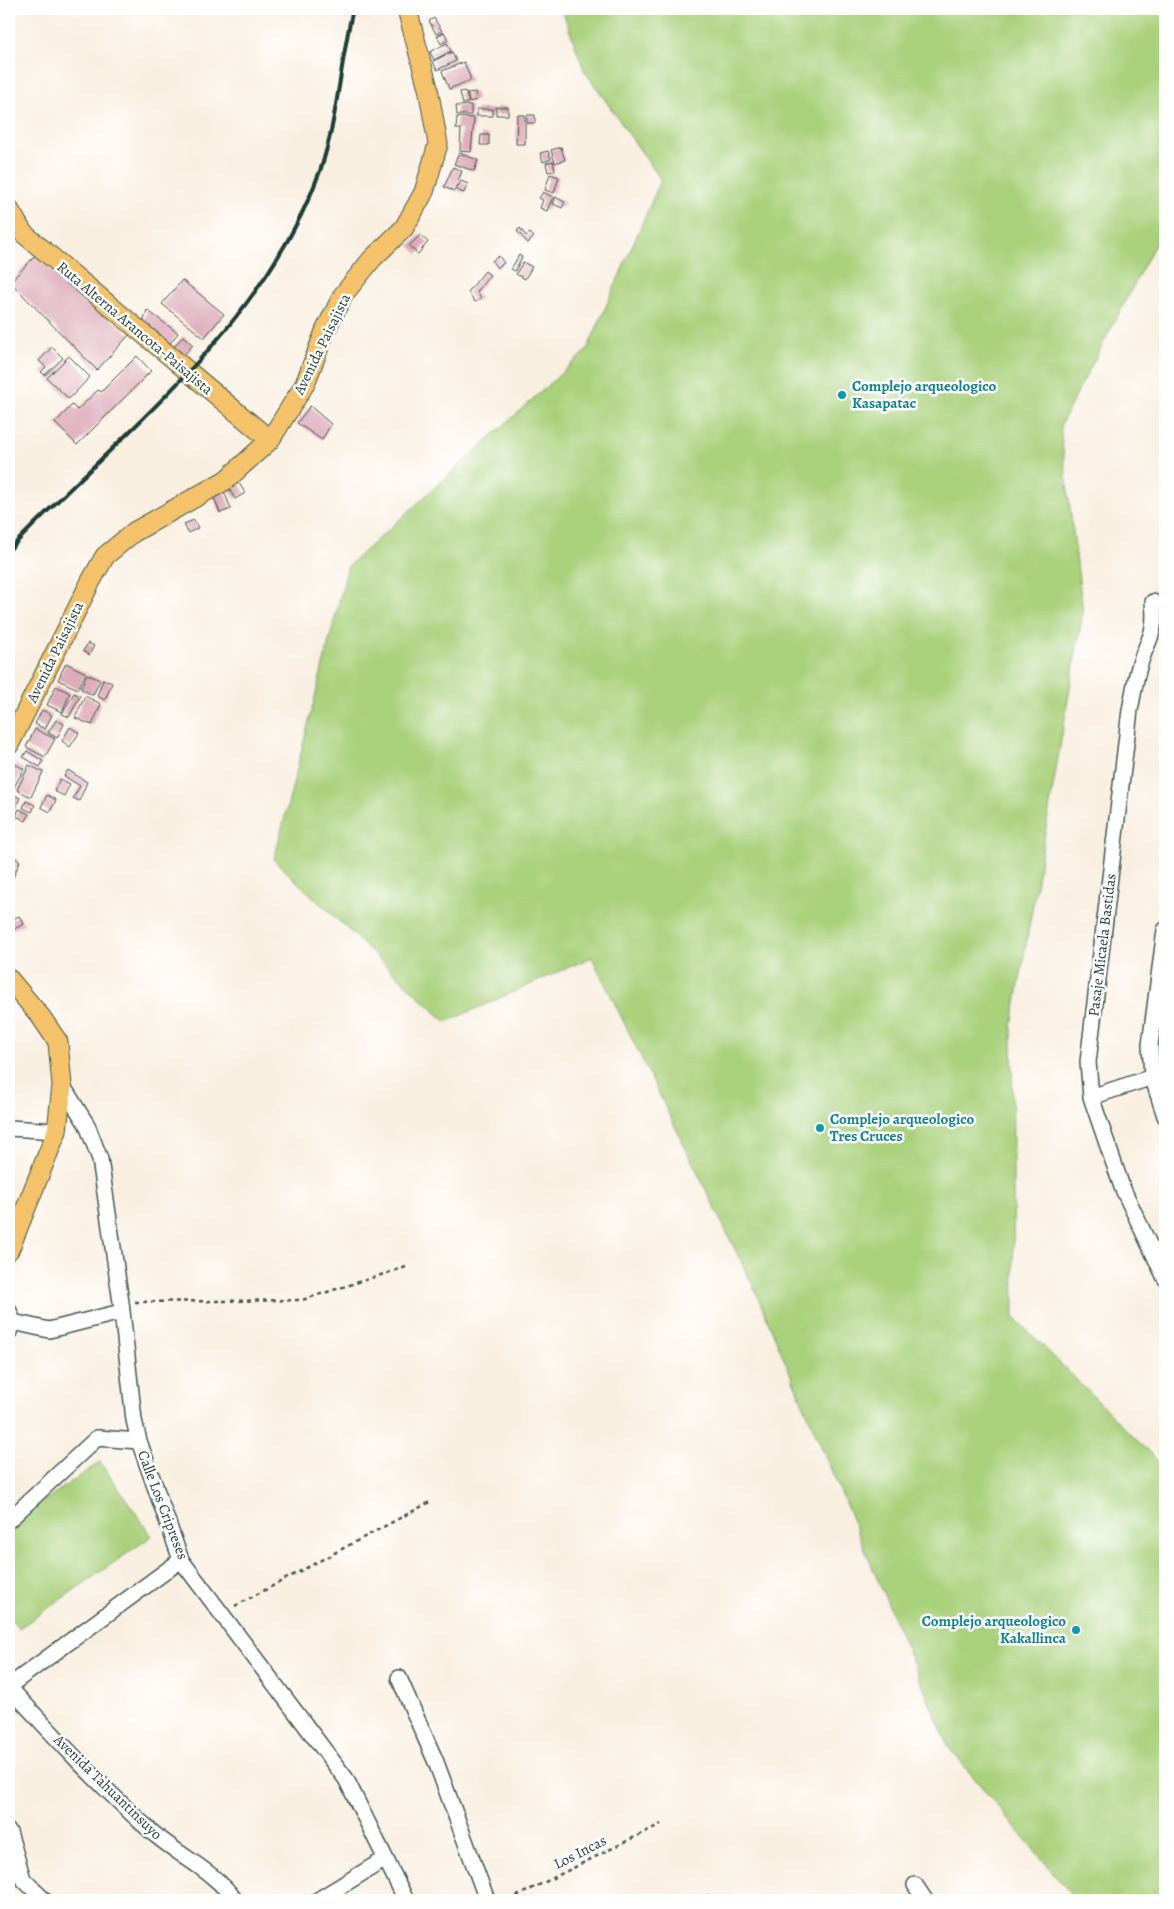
<svg xmlns="http://www.w3.org/2000/svg" width="1174" height="1909" viewBox="0 0 1174 1909" font-family="Alegreya,serif">
	<style>
		.green { fill: #a9d07a; stroke: #648657 }
		.building { fill: #ddabb9 }
		.lines { fill: none; stroke-linecap: round; stroke-linejoin: round }
		.minor-casing { stroke: #40584e; stroke-width: 18 }
		.major-casing { stroke: #40584e; stroke-width: 21 }
		.path { stroke: #40584e; stroke-width: 2.5; stroke-dasharray: 4 4; stroke-linecap: butt }
		.minor { stroke: #fff; stroke-width: 15 }
		.major { stroke: #f4c26a; stroke-width: 19 }
		.rail { stroke: #1f3d34; stroke-width: 4 }
		.culture-dot { fill: #0f9aa8; stroke: #fff; stroke-width: 2 }
		.labels { text-anchor: middle; dominant-baseline: central; stroke-width: 5; stroke-linejoin: round; paint-order: stroke }
		.street-label { font-size: 15px; fill: #1f3d34; stroke: #fff }
		.culture-label { font-size: 15px; font-weight: bold; fill: #0d838f; stroke: #fff; text-anchor: start }
	</style>
	<rect width="100%" height="100%" fill="#fff"/>
	<filter id="ink" filterUnits="userSpaceOnUse"><feTurbulence type="fractalNoise" baseFrequency=".02" numOctaves="2"/><feDisplacementMap in="SourceGraphic" scale="10" xChannelSelector="R" yChannelSelector="G"/><feConvolveMatrix kernelMatrix="1 2 1 2 8 2 1 2 1" color-interpolation-filters="sRGB"/></filter>
	<filter id="wash" filterUnits="userSpaceOnUse"><feTurbulence type="fractalNoise" baseFrequency=".0096" numOctaves="4" result="noise"/><feDisplacementMap in="SourceGraphic" scale="20" xChannelSelector="R" yChannelSelector="G"/><feGaussianBlur stdDeviation="1.12" result="paint"/><feColorMatrix in="noise" values="0 0 0 0 0 0 0 0 0 0 0 0 0 0 0 0 0 1.4 0 .05"/><feComposite in="paint" operator="in"/></filter>
	<g filter="url(#wash)">
		<rect width="100%" height="100%" fill="#f9efe1"/>
		<path class="green" d="M 562,9 L 1165,9 L 1165,225 L 1060,426 L 1083,612 L 1012,1026 L 1014,1317 L 1165,1468 L 1165,1900 L 1076,1900 L 949,1748 L 754,1288 L 592,957 L 446,1022 L 274,860 L 348,566 L 587,350 L 661,180 L 584,70 Z
			M 100,1462 L 152,1536 L 18,1629 L 9,1615 L 9,1525 Z"/>
		<g id="blocks">
			<path class="building" d="M 434,18 L 442,31 L 436,34 L 429,21 Z
				M 444,32 L 448,40 L 441,44 L 437,36 Z
				M 447,43 L 451,51 L 434,60 L 430,52 Z
				M 452,52 L 456,61 L 437,70 L 433,61 Z
				M 464,62 L 471,80 L 449,89 L 442,71 Z
				M 465,91 L 469,102 L 463,104 L 460,92 Z
				M 475,92 L 477,100 L 469,102 L 467,93 Z
				M 471,105 L 471,115 L 457,115 L 456,106 Z
				M 496,107 L 508,107 L 508,115 L 496,115 Z
				M 477,109 L 493,109 L 493,116 L 477,116 Z
				M 517,115 L 525,115 L 525,144 L 516,144 Z
				M 527,115 L 535,115 L 535,123 L 527,123 Z
				M 457,117 L 474,118 L 471,152 L 460,151 L 461,129 L 456,129 Z
				M 481,135 L 489,135 L 489,145 L 480,145 Z
				M 561,147 L 565,160 L 555,163 L 551,150 Z
				M 548,151 L 551,159 L 543,162 L 540,153 Z
				M 459,153 L 478,160 L 474,171 L 454,164 Z
				M 553,161 L 555,171 L 548,172 L 546,163 Z
				M 453,167 L 462,171 L 454,191 L 444,187 Z
				M 550,174 L 559,177 L 554,193 L 545,190 Z
				M 461,181 L 468,184 L 464,193 L 456,190 Z
				M 543,192 L 553,197 L 547,211 L 540,208 L 543,200 L 539,198 Z
				M 555,197 L 565,202 L 562,208 L 553,204 Z
				M 520,228 L 526,236 L 530,233 L 534,237 L 528,243 L 517,231 Z
				M 420,235 L 428,242 L 418,254 L 409,246 Z
				M 519,255 L 522,257 L 515,271 L 511,269 Z
				M 35,256 L 130,334 L 97,370 L 10,282 Z
				M 499,256 L 504,263 L 497,268 L 492,261 Z
				M 523,262 L 532,267 L 525,279 L 516,274 Z
				M 485,271 L 490,275 L 477,292 L 481,299 L 475,302 L 468,292 Z
				M 182,280 L 224,314 L 204,338 L 162,304 Z
				M 147,310 L 178,333 L 168,346 L 142,327 Z
				M 183,336 L 193,345 L 182,357 L 172,349 Z
				M 52,347 L 63,358 L 45,375 L 41,372 L 46,367 L 39,361 Z
				M 69,356 L 90,377 L 69,399 L 47,378 Z
				M 137,356 L 151,371 L 77,445 L 55,423 L 72,405 L 77,410 L 98,390 L 101,392 Z
				M 310,406 L 331,424 L 322,440 L 297,423 Z
				M 239,483 L 245,493 L 235,499 L 229,488 Z
				M 224,491 L 231,509 L 220,513 L 213,495 Z
				M 194,520 L 198,528 L 188,533 L 184,524 Z
				M 88,643 L 94,646 L 89,655 L 83,651 Z
				M 66,663 L 86,673 L 78,689 L 58,680 Z
				M 87,674 L 100,680 L 93,695 L 81,689 Z
				M 103,679 L 112,683 L 105,700 L 97,696 Z
				M 56,686 L 70,693 L 62,712 L 47,705 Z
				M 74,693 L 80,696 L 69,717 L 62,714 Z
				M 85,696 L 101,704 L 92,725 L 75,718 Z
				M 42,710 L 52,715 L 45,729 L 35,724 Z
				M 56,720 L 64,724 L 57,738 L 48,733 Z
				M 70,727 L 79,733 L 70,747 L 62,741 Z
				M 35,729 L 55,739 L 45,757 L 26,747 Z
				M 27,751 L 43,761 L 40,767 L 23,757 Z
				M 15,764 L 24,769 L 13,789 L 9,787 L 9,775 Z
				M 29,765 L 43,772 L 31,797 L 17,790 Z
				M 68,770 L 87,782 L 79,801 L 73,798 L 80,786 L 64,776 Z
				M 60,779 L 70,784 L 64,796 L 54,791 Z
				M 9,792 L 20,798 L 11,817 L 9,815 Z
				M 47,795 L 56,800 L 50,812 L 41,807 Z
				M 26,801 L 35,805 L 32,812 L 23,808 Z
				M 19,809 L 29,814 L 26,821 L 16,816 Z
				M 13,857 L 20,861 L 13,878 L 9,876 L 9,866 Z
				M 19,916 L 24,924 L 12,930 L 9,921 Z"/>
		</g>
	</g>
	<g filter="url(#ink)">
		<use href="#blocks" fill-opacity="0" stroke="#40584e" stroke-width="1"/>
		<g class="lines">
			<defs>
				<path id="minor" d="M 1153,602 C 1157,636 1147,639 1139,667 C 1135,681 1133,696 1130,710 L 1088,1062 L 1091,1097 L 1122,1187 L 1165,1278
					M 1165,930 L 1150,1045 L 1152,1076 L 1165,1116
					M 62,1085 L 87,1125 L 100,1159 L 121,1302 L 134,1420 L 139,1441 L 181,1560 L 346,1779 L 406,1900
					M 1091,1097 L 1165,1073
					M 9,1128 L 57,1131
					M 9,1311 L 13,1322 L 9,1332
					M 13,1322 L 49,1330 L 121,1312
					M 9,1520 L 97,1438 L 139,1441
					M 399,1678 L 436,1762 L 487,1900
					M 9,1686 L 181,1560
					M 9,1687 C 55,1737 102,1788 153,1833 C 181,1857 214,1871 235,1900
					M 9,1832 L 23,1879 L 44,1900
					M 915,1885 L 925,1900
					M 318,1900 L 385,1859"/>
				<path id="major" d="M 9,209 L 23,233 L 270,440
					M 9,745 L 91,581 L 105,556 L 134,532 L 226,480 L 270,440 L 305,384 L 325,331 L 343,295 L 372,259 L 404,228 L 424,192 L 438,144 L 428,88 L 407,9
					M 9,979 L 41,1017 L 58,1042 L 62,1085 L 57,1131 L 9,1250"/>
			</defs>
			<use href="#minor" class="minor-casing"/>
			<use href="#major" class="major-casing"/>
			<path class="path" d="M 135,1302 L 302,1300 L 406,1267
				M 235,1606 L 430,1502
				M 509,1900 L 661,1824
				M 698,1900 L 709,1895"/>
			<use href="#minor" class="minor"/>
			<use href="#major" class="major"/>
			<path class="rail" d="M 9,550 C 121,432 262,330 320,171 C 338,119 340,62 353,9"/>
		</g>
	</g>
	<g class="culture-dot">
		<circle cx="842" cy="395" r="5"/>
		<circle cx="820" cy="1128" r="5"/>
		<circle cx="1076" cy="1630" r="5"/>
	</g>
	<g class="labels">
		<g class="street-label">
			<text transform="translate(135 328) rotate(40)">Ruta Alterna Arancota-Paisajista</text>
			<text transform="translate(322 344) rotate(-64)">Avenida Paisajista</text>
			<text transform="translate(55 652) rotate(-64)">Avenida Paisajista</text>
			<text transform="translate(1102 945) rotate(-83)">Pasaje Micaela Bastidas</text>
			<text transform="translate(163 1505) rotate(69)">Calle Los Cripreses</text>
			<text transform="translate(108 1787) rotate(44)">Avenida Tahuantinsuyo</text>
			<text transform="translate(580 1852) rotate(-27)">Los Incas</text>
		</g>
		<g class="culture-label">
			<text x="852" y="386">Complejo arqueologico<tspan x="852" dy="17">Kasapatac</tspan></text>
			<text x="830" y="1119">Complejo arqueologico<tspan x="830" dy="17">Tres Cruces</tspan></text>
			<text x="1066" y="1621" text-anchor="end">Complejo arqueologico<tspan x="1066" dy="17">Kakallinca</tspan></text>
		</g>
	</g>
	<rect width="1174" height="1909" fill="none" stroke="#fff" stroke-width="30"/>
</svg>
